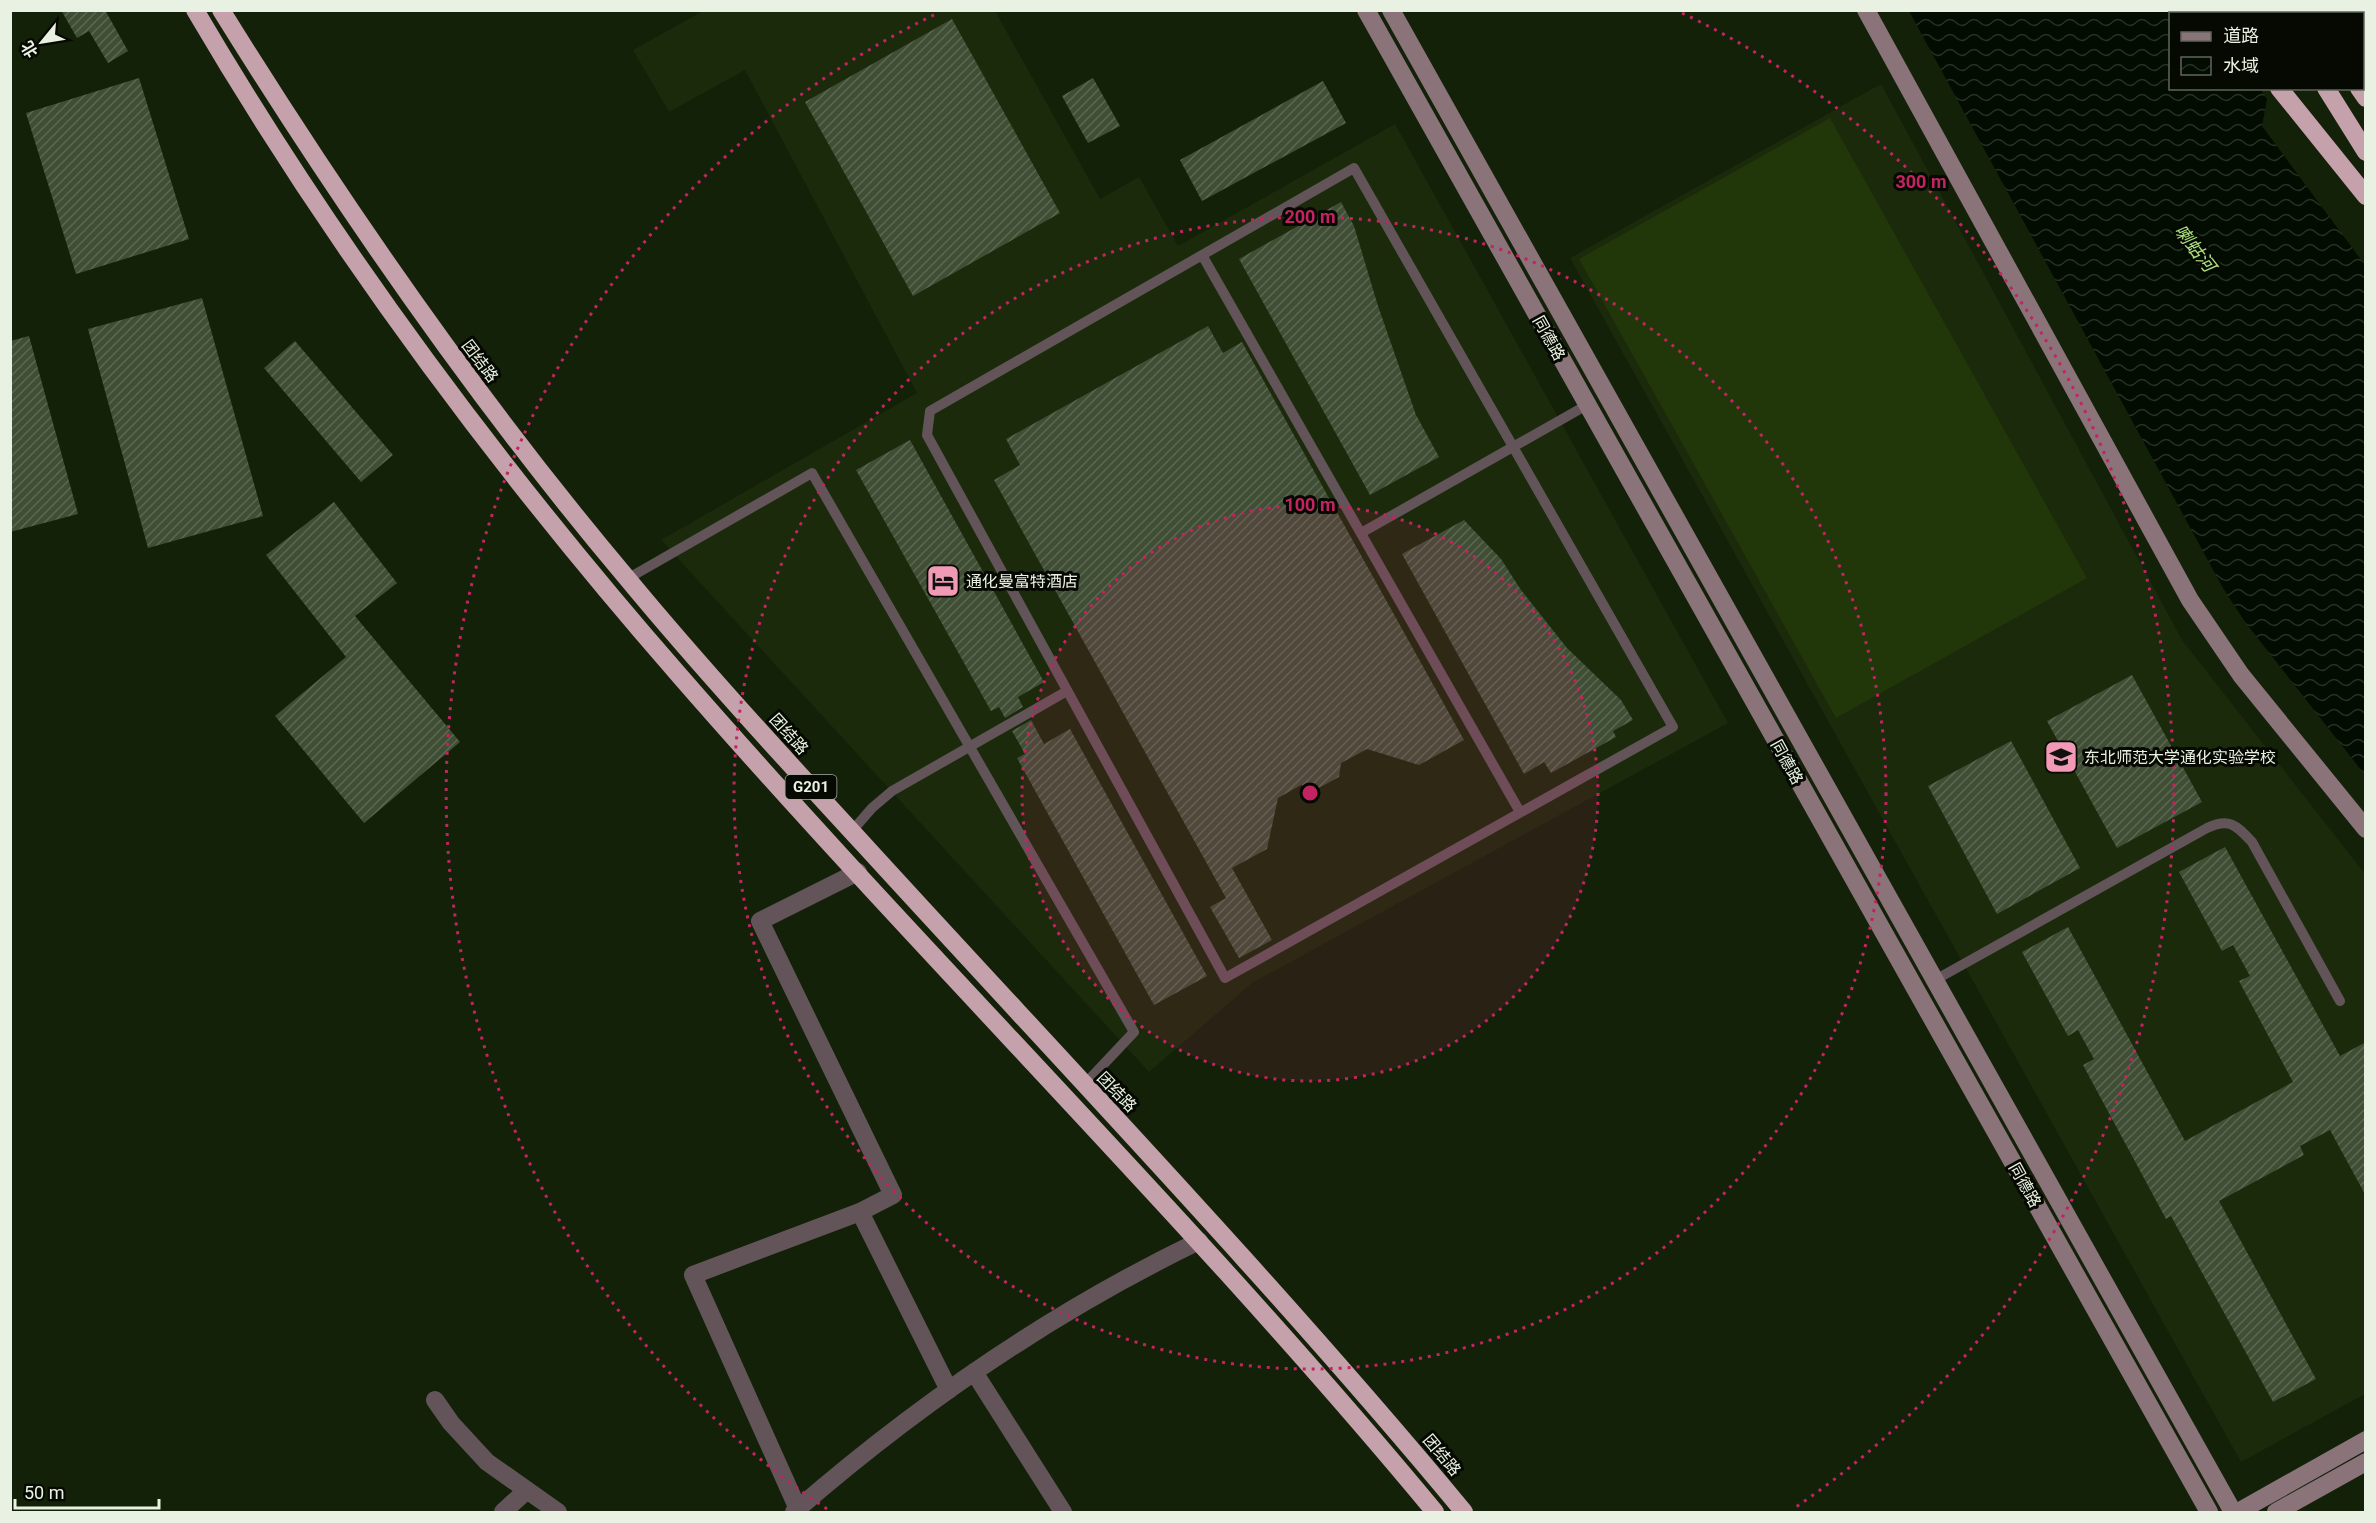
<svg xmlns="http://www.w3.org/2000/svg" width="2376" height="1523" viewBox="0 0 2376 1523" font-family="Roboto,'Noto Sans SC',sans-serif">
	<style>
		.built { fill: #1a2a0b }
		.garden { fill: #213709 }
		.water { fill: url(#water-waves) }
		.building { fill: url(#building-hatch) }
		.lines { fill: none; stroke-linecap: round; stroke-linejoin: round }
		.lane { stroke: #625458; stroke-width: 10 }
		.street { stroke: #625458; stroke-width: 18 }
		.secondary { stroke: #8a7379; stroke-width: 18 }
		.highway { stroke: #c5a1ab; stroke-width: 18 }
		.ring { fill: none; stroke: #c42362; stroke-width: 3; stroke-dasharray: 3 6 }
		.labels { text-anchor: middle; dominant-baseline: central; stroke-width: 6; stroke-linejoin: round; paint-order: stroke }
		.shield { fill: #050902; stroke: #a5ac9f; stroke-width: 1.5 }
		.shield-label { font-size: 15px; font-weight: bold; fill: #e9f2e2 }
		.street-label { font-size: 16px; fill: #e9f2e2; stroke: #050902 }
		.poi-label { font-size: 16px; fill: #e9f2e2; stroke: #050902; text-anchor: start }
		.water-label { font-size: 18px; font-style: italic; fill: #ace27f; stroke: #050902 }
		.centre { fill: #c42362; stroke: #050902; stroke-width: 3 }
		.ring-label { font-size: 18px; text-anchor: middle; font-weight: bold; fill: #c42362; stroke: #050902; stroke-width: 6; stroke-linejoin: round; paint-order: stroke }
	</style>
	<defs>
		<pattern id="water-waves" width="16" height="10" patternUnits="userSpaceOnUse" patternTransform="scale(1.5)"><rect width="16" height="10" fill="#030c00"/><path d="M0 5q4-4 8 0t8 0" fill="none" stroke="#283025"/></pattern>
		<pattern id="building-hatch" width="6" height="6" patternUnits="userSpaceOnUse" patternTransform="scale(1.5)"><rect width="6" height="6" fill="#404e35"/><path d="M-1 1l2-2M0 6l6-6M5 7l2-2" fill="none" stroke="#5c6852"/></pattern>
	</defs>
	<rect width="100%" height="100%" fill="#142109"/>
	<path class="built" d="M 703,11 L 995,11 L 1100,199 L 1139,177 L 1178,246 L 1395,124 L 1728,723 L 1252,983 L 1149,1072 L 661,540 L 917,393 L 745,70 L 669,112 L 633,50 Z
		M 1881,84 L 2182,640 L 2365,874 L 2365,1394 L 2241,1462 L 1570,258 Z"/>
	<path class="garden" d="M 1830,118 L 2087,578 L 1836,718 L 1579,259 Z"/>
	<path class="water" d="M 1909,11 L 2206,11 L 2208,13 L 2170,14 L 2170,88 L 2260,89 L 2267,99 L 2262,126 L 2365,265 L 2365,775 L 2245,622 L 2223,588 Z"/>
	<path class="building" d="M 61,10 L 105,10 L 128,51 L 108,63 L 89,31 L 77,38 Z
		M 952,19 L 1060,213 L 913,296 L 805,102 Z
		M 139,78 L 189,239 L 76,274 L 26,113 Z
		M 1093,78 L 1120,126 L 1088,143 L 1062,96 Z
		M 1323,81 L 1346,123 L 1202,201 L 1180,160 Z
		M 1341,202 L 1354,226 L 1378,306 L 1416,415 L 1439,457 L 1370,495 L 1239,259 Z
		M 202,298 L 263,516 L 148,548 L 88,329 Z
		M 1208,326 L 1223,353 L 1242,342 L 1464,740 L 1419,765 L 1367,749 L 1341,763 L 1339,777 L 1315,790 L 1301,785 L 1278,798 L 1267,849 L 1232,868 L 1272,940 L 1239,958 L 1210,907 L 1226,898 L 994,480 L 1020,465 L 1006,439 Z
		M 29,336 L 78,514 L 10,532 L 10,341 Z
		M 295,341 L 393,455 L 361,482 L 264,368 Z
		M 910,440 L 1044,682 L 1018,697 L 1023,707 L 1005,718 L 999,707 L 991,711 L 856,470 Z
		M 334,502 L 397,583 L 355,616 L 460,742 L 364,823 L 275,716 L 346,657 L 266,555 Z
		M 1464,520 L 1501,559 L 1521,590 L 1567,648 L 1621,700 L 1633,720 L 1613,731 L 1616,737 L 1551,773 L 1544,762 L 1524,774 L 1402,554 Z
		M 2132,675 L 2202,802 L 2117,848 L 2047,721 Z
		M 1031,720 L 1044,744 L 1070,729 L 1207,976 L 1154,1005 L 1017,758 L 1025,754 L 1012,731 Z
		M 2011,741 L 2080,868 L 1997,914 L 1928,786 Z
		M 2225,847 L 2340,1056 L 2366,1042 L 2366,1196 L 2330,1130 L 2300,1146 L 2304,1155 L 2219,1201 L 2316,1379 L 2273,1402 L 2171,1216 L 2166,1219 L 2083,1065 L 2094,1059 L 2078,1030 L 2068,1036 L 2022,952 L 2068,927 L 2185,1141 L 2293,1082 L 2239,981 L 2250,976 L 2233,945 L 2222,951 L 2179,872 Z"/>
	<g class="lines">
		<path class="lane" d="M 1354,168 L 1673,727 L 1225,978 L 927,435 L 930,411 Z
			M 1202,255 L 1520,812
			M 1361,533 L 1587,405
			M 627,579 L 812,473 L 1134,1032 L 1084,1085
			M 852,831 L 872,808 L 892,791 L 1067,691
			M 1935,980 L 2207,828 C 2230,817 2237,826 2252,842 L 2340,1001"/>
		<path class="street" d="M 860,1212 L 949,1390
			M 974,1372 L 1063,1512
			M 435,1400 L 451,1423 L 487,1462 L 558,1512
			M 798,1509 L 693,1275 L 860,1212 L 893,1195 L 760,921 L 858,872
			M 503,1512 L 527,1490
			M 794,1512 C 917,1405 1052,1312 1199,1241"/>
		<path class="secondary" d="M 1366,10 L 2209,1512
			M 1391,10 L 2233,1512
			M 1866,10 L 2190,600 L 2241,675 L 2366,829
			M 2238,1512 L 2366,1440
			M 2276,1512 L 2366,1462"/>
		<path class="highway" d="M 195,10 C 334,247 499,469 679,675 C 926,959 1195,1222 1435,1512
			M 221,10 C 344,208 476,399 626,577 C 703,670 785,759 867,848 C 1068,1068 1274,1283 1464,1512
			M 2219,10 L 2221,14
			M 2281,10 L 2282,14
			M 2312,10 L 2314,14
			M 2352,10 L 2354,14
			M 2362,30 L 2366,36
			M 2279,88 L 2366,196
			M 2326,88 L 2366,152
			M 2359,88 L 2366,98"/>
	</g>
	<circle cx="1310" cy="793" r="288" fill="#c42362" fill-opacity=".12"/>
	<g class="ring">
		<circle cx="1310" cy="793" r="288"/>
		<circle cx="1310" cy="793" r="576"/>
		<path d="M827 1509A864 864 0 0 1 938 13M1682 13A864 864 0 0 1 1793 1509"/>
	</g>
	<defs>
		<symbol id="hotel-square" viewBox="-11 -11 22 22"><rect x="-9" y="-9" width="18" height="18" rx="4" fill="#f09ab6" stroke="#050902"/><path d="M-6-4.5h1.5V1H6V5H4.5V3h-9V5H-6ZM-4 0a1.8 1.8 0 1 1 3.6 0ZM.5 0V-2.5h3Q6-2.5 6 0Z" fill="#111"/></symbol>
		<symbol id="school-square" viewBox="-11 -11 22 22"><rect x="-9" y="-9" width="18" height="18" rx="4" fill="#f09ab6" stroke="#050902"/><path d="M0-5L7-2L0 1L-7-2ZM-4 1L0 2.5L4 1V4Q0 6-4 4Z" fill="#111"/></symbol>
	</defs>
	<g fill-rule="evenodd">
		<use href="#hotel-square" x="924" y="562" width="38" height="38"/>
		<use href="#school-square" x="2042" y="738" width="38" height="38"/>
	</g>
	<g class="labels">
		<rect class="shield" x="785.5" y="775" width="51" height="24" rx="4.5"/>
		<g class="shield-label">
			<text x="811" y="787">G201</text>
		</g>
		<g class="street-label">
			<text transform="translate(1549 338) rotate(61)">同德路</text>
			<text transform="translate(480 361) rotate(53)">团结路</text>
			<text transform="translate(789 734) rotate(48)">团结路</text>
			<text transform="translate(1787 762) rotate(61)">同德路</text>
			<text transform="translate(1117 1092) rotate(46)">团结路</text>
			<text transform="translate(2025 1185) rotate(61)">同德路</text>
			<text transform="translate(1442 1455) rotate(50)">团结路</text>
		</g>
		<g class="poi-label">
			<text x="966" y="581">通化曼富特酒店</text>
			<text x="2084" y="757">东北师范大学通化实验学校</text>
		</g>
		<g class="water-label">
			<text transform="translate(2195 248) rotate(52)">喇蛄河</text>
		</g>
	</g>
	<circle cx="1310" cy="793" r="9" class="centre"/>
	<g class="ring-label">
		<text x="1921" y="188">300 m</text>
		<text x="1310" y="223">200 m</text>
		<text x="1310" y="511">100 m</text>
	</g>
	<rect width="2376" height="1523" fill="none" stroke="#e9f2e2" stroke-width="24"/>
	<rect x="2169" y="12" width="195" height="78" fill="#050902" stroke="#60665c" stroke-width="1.5"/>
	<rect x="2181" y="32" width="30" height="9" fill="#8a7379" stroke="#60665c" stroke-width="1.5"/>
	<text x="2223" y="42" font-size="18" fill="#e9f2e2">道路</text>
	<rect x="2181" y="57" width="30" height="18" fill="url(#water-waves)" stroke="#60665c" stroke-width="1.5"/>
	<text x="2223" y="72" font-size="18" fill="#e9f2e2">水域</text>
	<g transform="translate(42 42) rotate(240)" stroke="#050902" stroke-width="4.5" paint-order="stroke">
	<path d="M0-4.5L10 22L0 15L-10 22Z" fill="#e9f2e2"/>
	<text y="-9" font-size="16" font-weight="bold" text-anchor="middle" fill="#e9f2e2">北</text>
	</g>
	<path d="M15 1499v9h144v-9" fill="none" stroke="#e9f2e2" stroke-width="3"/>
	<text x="24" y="1499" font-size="18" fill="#e9f2e2" stroke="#050902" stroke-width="4.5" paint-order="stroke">50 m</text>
</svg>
